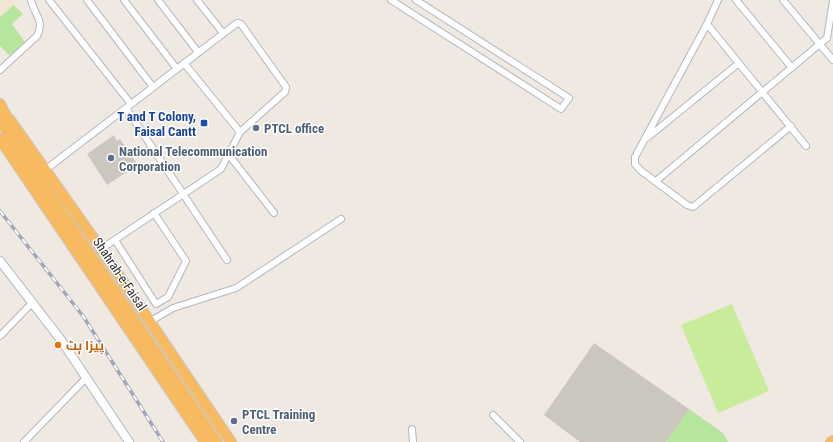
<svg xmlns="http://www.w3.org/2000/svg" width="833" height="442" viewBox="0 0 833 442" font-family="'Roboto Condensed',Cairo,sans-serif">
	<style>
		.education { fill: #f0e6d1 }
		.green { fill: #b6e59e }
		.pitch { fill: #c9ec9a }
		.building { fill: #cbc7bf }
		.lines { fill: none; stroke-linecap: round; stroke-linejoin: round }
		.minor-casing { stroke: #b4b7c1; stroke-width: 8 }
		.tertiary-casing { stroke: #b4b7c1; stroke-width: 10 }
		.trunk-casing { stroke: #c9c9c9; stroke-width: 12 }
		.minor { stroke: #fff; stroke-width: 6 }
		.tertiary { stroke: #fff; stroke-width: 8 }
		.trunk { stroke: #f8ba60; stroke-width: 10 }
		.rail-casing { stroke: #a3a6b8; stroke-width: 3.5 }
		.rail { stroke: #fff; stroke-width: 2; stroke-dasharray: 6; stroke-linecap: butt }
		.transit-dot { fill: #1a4fb4; stroke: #fff; stroke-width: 1.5 }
		.service-dot { fill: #5c6f8a; stroke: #fff; stroke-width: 1.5 }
		.food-dot { fill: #e8710a; stroke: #fff; stroke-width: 1.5 }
		.labels { text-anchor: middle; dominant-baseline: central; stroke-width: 3; stroke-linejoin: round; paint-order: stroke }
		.transit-label { font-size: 13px; font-weight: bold; fill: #164399; stroke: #fff; text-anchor: end }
		.service-label { font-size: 13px; font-weight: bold; fill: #4e5e75; stroke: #fff; text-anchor: start }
		.street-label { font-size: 13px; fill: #2e2e2e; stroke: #fff }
		.food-label { font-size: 13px; font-weight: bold; fill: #c56008; stroke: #fff; text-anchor: start }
	</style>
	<rect width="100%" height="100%" fill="#efe9e1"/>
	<path class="education" d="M 0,0 L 10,0 L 14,5 L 0,17 Z"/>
	<path class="green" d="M 14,5 L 23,14 L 12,24 L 25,42 L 10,56 L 0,46 L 0,17 Z
		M 689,409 L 723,433 L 728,442 L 666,442 Z"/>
	<path class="pitch" d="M 732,304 L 769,391 L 718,413 L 681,325 Z"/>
	<path class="building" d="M 114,135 L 117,141 L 120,139 L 136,162 L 129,166 L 131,169 L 107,185 L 87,154 Z
		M 594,343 L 689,409 L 666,442 L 580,442 L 544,415 Z"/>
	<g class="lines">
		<defs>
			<path id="minor" d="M 49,0 L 131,104
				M 87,0 L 153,87
				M 124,0 L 177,69
				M 158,0 L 198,52
				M 197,0 L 223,33
				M 391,0 L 561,109 L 569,98 L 416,0
				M 718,0 L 707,24 L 806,146
				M 736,0 L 792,68
				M 783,0 L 833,60
				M 707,24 L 635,157 L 635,164 L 640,170 L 687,205 L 693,207 L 791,126
				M 184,63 L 240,132
				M 0,70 L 37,36 C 45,21 34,14 31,0
				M 126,108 L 227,260
				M 647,138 L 739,63
				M 229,155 L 274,213
				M 45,170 L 237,23 L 241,24 L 286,87 L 285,92 L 240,132 L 221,169 L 101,249
				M 656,181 L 827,38 L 833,1
				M 115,240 L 156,304 L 168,297 L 186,261 L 154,213
				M 149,322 L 173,308 L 236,288 L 341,219
				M 0,336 L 33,302
				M 493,415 L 520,442
				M 412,429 L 413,442
				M 24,442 L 87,377"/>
			<path id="tertiary" d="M 0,261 L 61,340 L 129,442"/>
			<path id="trunk" d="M 0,104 L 11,125
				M 10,120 L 101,249 L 231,442
				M 0,121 L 217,442
				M 0,139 L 205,442
				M 831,442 L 833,441"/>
		</defs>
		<use href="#minor" class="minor-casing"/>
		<use href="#tertiary" class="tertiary-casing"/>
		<use href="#trunk" class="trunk-casing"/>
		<use href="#minor" class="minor"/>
		<use href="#tertiary" class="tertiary"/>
		<use href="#trunk" class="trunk"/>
		<defs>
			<path id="rail" d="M 0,211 L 83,316 L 163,442"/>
		</defs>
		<use href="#rail" class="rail-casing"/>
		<use href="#rail" class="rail"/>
	</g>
	<rect class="transit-dot" x="200" y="119" width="8" height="8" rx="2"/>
	<g class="service-dot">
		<circle cx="256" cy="128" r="4"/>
		<circle cx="111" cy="158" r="4"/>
		<circle cx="234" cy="421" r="4"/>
	</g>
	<circle class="food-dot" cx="58" cy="345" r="4"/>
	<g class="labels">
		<g class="transit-label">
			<text x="196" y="116">T and T Colony,<tspan x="196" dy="15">Faisal Cantt</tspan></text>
		</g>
		<g class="service-label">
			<text x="264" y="128">PTCL office</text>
			<text x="119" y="151">National Telecommunication<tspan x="119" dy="15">Corporation</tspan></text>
			<text x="242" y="414">PTCL Training<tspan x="242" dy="15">Centre</tspan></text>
		</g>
		<g class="street-label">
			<text transform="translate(120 274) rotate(56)">Shahrah-e-Faisal</text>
		</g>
		<g class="food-label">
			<text x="66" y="345">پیزا ہٹ</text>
		</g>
	</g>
</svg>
